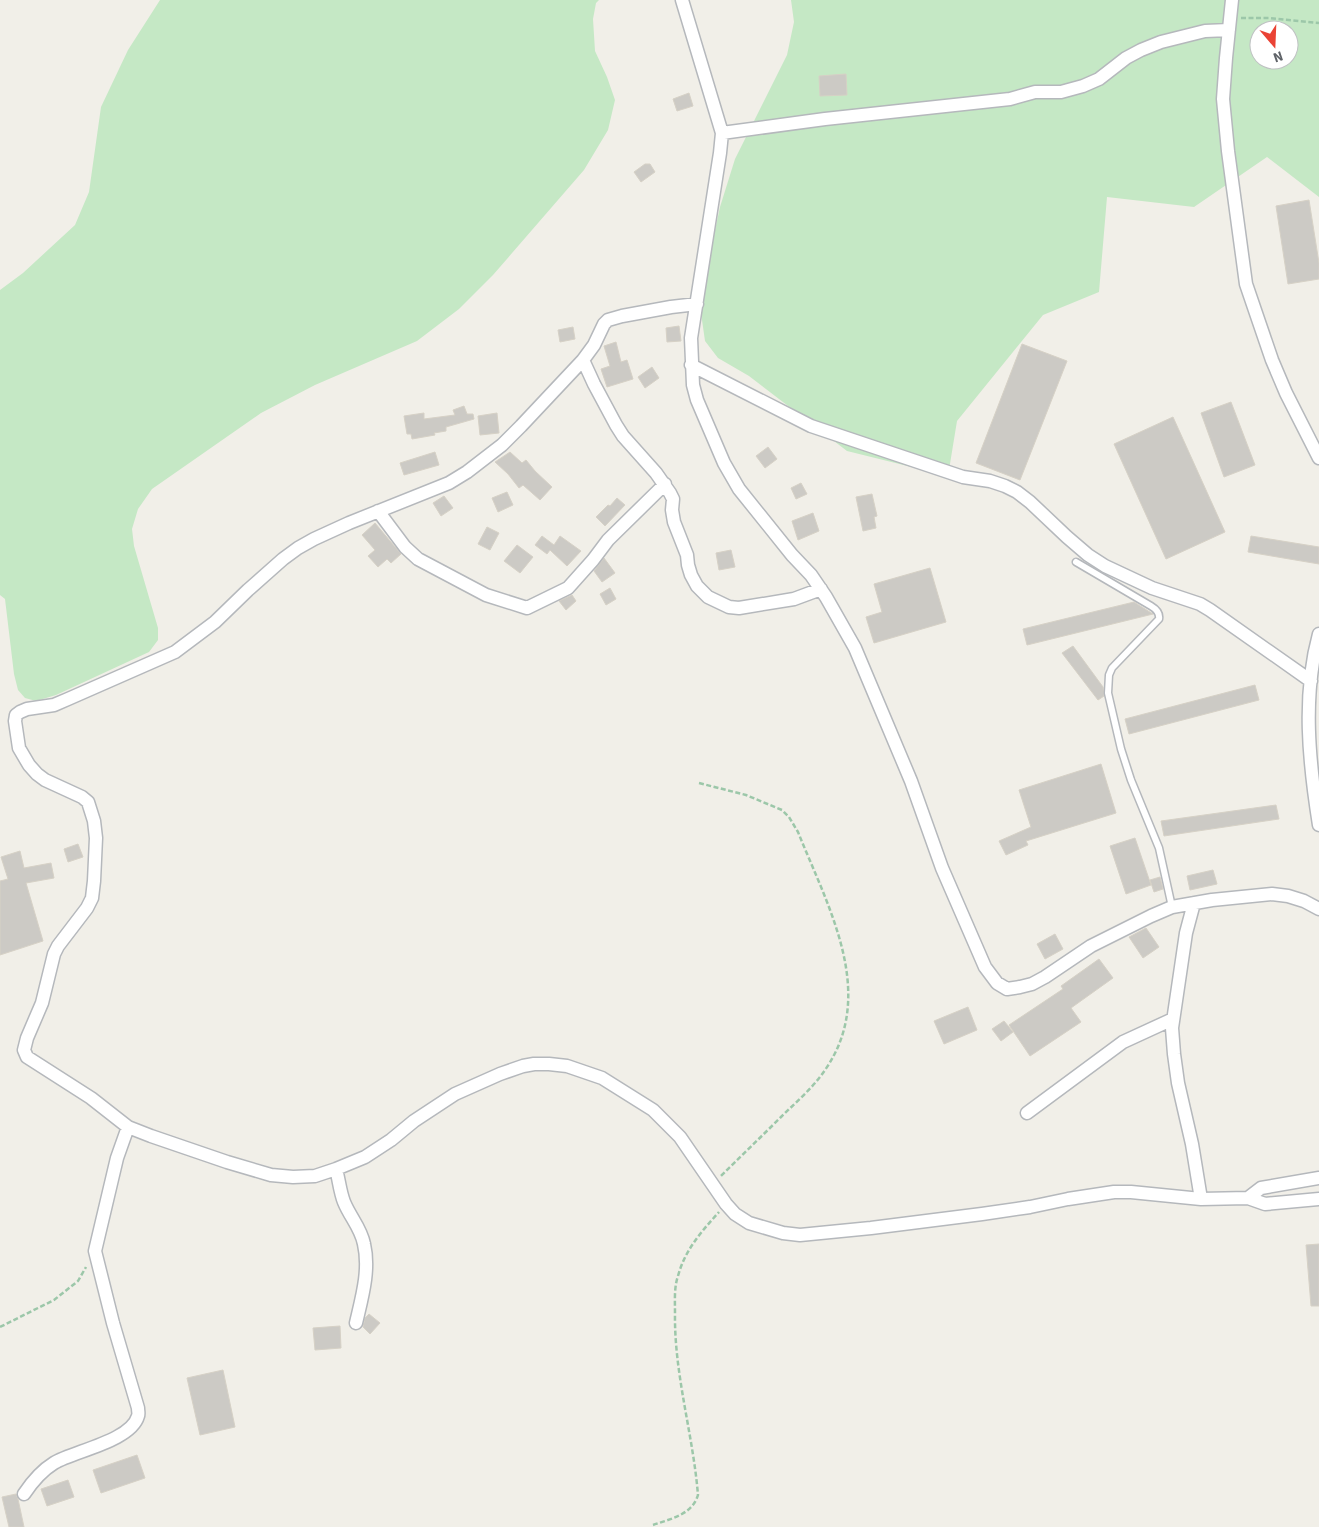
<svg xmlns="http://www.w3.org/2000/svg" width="1319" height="1527" viewBox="0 0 1319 1527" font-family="'Source Sans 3',sans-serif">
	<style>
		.green { fill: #c5e8c5; fill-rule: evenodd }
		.building { fill: #cccac5; stroke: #d6d1c6 }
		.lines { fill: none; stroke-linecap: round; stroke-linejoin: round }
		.service-casing { stroke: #b5b8bc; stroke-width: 9 }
		.minor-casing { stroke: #b5b8bc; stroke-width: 15 }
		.path { stroke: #9cc7a9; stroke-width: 2.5; stroke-dasharray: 5 2.5; stroke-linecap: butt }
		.service { stroke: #fff; stroke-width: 6 }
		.minor { stroke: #fff; stroke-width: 12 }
	</style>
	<rect width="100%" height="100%" fill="#f1efe8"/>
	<path class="green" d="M 160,0 L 599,0 L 596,3 L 593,19 L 595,51 L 607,77 L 615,100 L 608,130 L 584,170 L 493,275 L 459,309 L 417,341 L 315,385 L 261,413 L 152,489 L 138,509 L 132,529 L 134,546 L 158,628 L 158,640 L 149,652 L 56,695 L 36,701 L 25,698 L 18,690 L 14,674 L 5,599 L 0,595 L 0,290 L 23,273 L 75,225 L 89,192 L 101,107 L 128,50 Z
		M 791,0 L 1319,0 L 1319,197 L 1267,157 L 1194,207 L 1107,197 L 1099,292 L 1043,315 L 957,421 L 948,476 L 847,451 L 749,376 L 718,358 L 705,341 L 701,313 L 703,286 L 720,207 L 735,159 L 787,55 L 794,22 ZM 1259,30 L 1289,30 L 1289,60 L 1259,60 Z"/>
	<path class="building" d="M 846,74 L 847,95 L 820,96 L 819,76 Z
		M 689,93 L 693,106 L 677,111 L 673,99 Z
		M 645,164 L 650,164 L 655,172 L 641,182 L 634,172 Z
		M 1309,200 L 1319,263 L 1319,279 L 1288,284 L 1276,206 Z
		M 679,326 L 681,341 L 667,342 L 666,328 Z
		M 573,327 L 575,339 L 560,342 L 558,330 Z
		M 616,342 L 621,362 L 627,360 L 633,379 L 607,387 L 601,369 L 610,366 L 604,346 Z
		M 1022,344 L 1067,361 L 1020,480 L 976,463 Z
		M 652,367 L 659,378 L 645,388 L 638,377 Z
		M 1231,402 L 1255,465 L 1224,477 L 1201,413 Z
		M 464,406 L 467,414 L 473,414 L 474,419 L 446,427 L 446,431 L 434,433 L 435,435 L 412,439 L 411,434 L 407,434 L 404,416 L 424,413 L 424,419 L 455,415 L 453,410 Z
		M 497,413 L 499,433 L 480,435 L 478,416 Z
		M 1173,417 L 1225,532 L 1166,559 L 1114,444 Z
		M 768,447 L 777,459 L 765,468 L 756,456 Z
		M 435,452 L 439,465 L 404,475 L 400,463 Z
		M 510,452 L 522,463 L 526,460 L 535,471 L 552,487 L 540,500 L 523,485 L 519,488 L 508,474 L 495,462 Z
		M 801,483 L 807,494 L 796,499 L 791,488 Z
		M 507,492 L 513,505 L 498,512 L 492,498 Z
		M 872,494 L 877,516 L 874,517 L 876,528 L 863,531 L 856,497 Z
		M 444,496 L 453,508 L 441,516 L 433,503 Z
		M 617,498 L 625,505 L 605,526 L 596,517 L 608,505 L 610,506 Z
		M 813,513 L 819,531 L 798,540 L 792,521 Z
		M 375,523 L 401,554 L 391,563 L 387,559 L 378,567 L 368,556 L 375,550 L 362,535 Z
		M 487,527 L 499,533 L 490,550 L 478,544 Z
		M 542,536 L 554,545 L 560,536 L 581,551 L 567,566 L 550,550 L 547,554 L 535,545 Z
		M 1251,536 L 1319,547 L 1319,564 L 1248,552 Z
		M 517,545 L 533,557 L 520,573 L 504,561 Z
		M 731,550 L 735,567 L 719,570 L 716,553 Z
		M 604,558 L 615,573 L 602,582 L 594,571 Z
		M 930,568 L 946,622 L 874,643 L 866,617 L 882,612 L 874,584 Z
		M 610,588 L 616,599 L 606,605 L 600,594 Z
		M 572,595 L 576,601 L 566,610 L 559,601 Z
		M 1134,602 L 1153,614 L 1027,645 L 1023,629 Z
		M 1073,646 L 1103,687 L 1104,696 L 1098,700 L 1062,653 Z
		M 1255,685 L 1259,700 L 1129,734 L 1125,719 Z
		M 1101,764 L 1116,813 L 1026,841 L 1028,845 L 1006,855 L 999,841 L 1031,827 L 1019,790 Z
		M 1276,805 L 1279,819 L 1164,836 L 1161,821 Z
		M 1135,838 L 1151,885 L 1126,894 L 1110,846 Z
		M 78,844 L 83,857 L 68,862 L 64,849 Z
		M 20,851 L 24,868 L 51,863 L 54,878 L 26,883 L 43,941 L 0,955 L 0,881 L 8,879 L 1,857 Z
		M 1213,870 L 1217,884 L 1190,890 L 1187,876 Z
		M 1160,877 L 1163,889 L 1154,892 L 1150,880 Z
		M 1146,928 L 1159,947 L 1143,958 L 1129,937 Z
		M 1055,934 L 1063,949 L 1045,959 L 1037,944 Z
		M 1099,959 L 1113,978 L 1071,1008 L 1081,1022 L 1030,1056 L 1009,1025 L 1063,989 L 1061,986 Z
		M 968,1007 L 977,1030 L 944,1044 L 934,1021 Z
		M 1004,1021 L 1013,1032 L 1001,1041 L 992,1029 Z
		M 1319,1244 L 1319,1306 L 1311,1306 L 1306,1245 Z
		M 369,1314 L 380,1323 L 370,1334 L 363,1327 L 365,1318 Z
		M 340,1326 L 341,1348 L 315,1350 L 313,1328 Z
		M 223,1370 L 235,1427 L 200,1435 L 187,1378 Z
		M 137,1455 L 145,1478 L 101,1493 L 93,1470 Z
		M 68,1480 L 74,1497 L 47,1506 L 41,1489 Z
		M 16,1494 L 18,1499 L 24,1527 L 9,1527 L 2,1497 Z"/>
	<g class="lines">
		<defs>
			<path id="service" d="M 1076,562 L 1151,606 C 1156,609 1160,613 1159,619 L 1112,668 L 1109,675 L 1108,693 L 1121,749 L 1131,780 L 1159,848 L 1172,907"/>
			<path id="minor" d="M 682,0 L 722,133 L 720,153 L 691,338 L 693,385 L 697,400 L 724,463 L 739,489 L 792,555 L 811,575 L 826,597 L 855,648 L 911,781 L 942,868 L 985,967 L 997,983 L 1007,989 L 1020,987 L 1032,984 L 1045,977 L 1091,946 L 1151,916 L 1172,907 L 1212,900 L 1272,894 L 1288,896 L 1304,901 L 1319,909
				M 1232,0 L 1226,58 L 1223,99 L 1228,151 L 1246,284 L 1272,360 L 1286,393 L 1319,458
				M 722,133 L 825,119 L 1010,99 L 1035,92 L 1061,92 L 1083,86 L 1099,79 L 1126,58 L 1141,50 L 1161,42 L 1205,31 L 1229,30
				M 697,304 L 671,307 L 622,316 L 608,320 L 604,324 L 594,345 L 583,360 L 521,426 L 502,445 L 467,472 L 449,483 L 349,523 L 314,539 L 298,548 L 283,559 L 248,590 L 215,622 L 175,652 L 68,699 L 54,705 L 27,709 L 20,712 L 16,715 L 15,721 L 19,748 L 29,765 L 37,774 L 45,780 L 82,797 L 88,802 L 94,821 L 96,838 L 94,881 L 92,898 L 87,908 L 58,946 L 54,954 L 42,1003 L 27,1038 L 24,1050 L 27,1057 L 91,1098 L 128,1127 L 151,1136 L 227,1162 L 271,1175 L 293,1177 L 315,1176 L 336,1169 L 365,1157 L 391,1140 L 414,1121 L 455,1094 L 500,1074 L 523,1066 L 534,1064 L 549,1064 L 567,1066 L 602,1078 L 653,1110 L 680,1137 L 726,1204 L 735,1214 L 749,1223 L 783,1233 L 800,1235 L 871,1228 L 982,1214 L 1030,1207 L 1068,1199 L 1114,1192 L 1131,1192 L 1201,1199 L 1248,1198 L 1265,1204 L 1319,1199
				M 583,360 L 594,384 L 616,425 L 623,436 L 656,473 L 670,493 L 673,499 L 672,510 L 674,522 L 687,555 L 688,565 L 691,575 L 697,586 L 708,597 L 729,607 L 739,608 L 794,599 L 821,589
				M 691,365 L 811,426 L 963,477 L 990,481 L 1005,486 L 1017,492 L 1030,502 L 1067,537 L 1088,555 L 1105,566 L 1152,588 L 1200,604 L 1210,610 L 1311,681
				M 378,511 L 405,547 L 418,559 L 486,595 L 527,608 L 568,588 L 593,560 L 608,540 L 665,484
				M 1319,634 C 1302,696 1309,762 1319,825
				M 1194,903 L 1186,933 L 1172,1028 L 1174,1054 L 1178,1083 L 1192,1144 L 1201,1199
				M 1027,1113 L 1123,1042 L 1173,1019
				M 336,1169 C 339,1180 340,1192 344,1202 C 350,1217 361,1228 364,1244 C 370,1270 362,1297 356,1323
				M 1248,1198 L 1261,1188 L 1319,1178
				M 24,1494 C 32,1482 41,1471 54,1463 C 74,1451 131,1441 138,1416 C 139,1414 138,1411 138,1408 L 113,1323 L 95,1251 L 117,1158 L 128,1127"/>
		</defs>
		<use href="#service" class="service-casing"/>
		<use href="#minor" class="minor-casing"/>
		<path class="path" d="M 1241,18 L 1269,18 L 1319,23
			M 699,783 L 746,795 L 782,810 L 789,817 L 798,832 C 828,907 878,994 825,1070 C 813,1088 796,1102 781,1117 C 761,1137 741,1156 721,1176
			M 0,1327 L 54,1300 L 78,1281 L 86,1267
			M 653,1525 C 670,1519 692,1515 698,1495 C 693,1434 674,1374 675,1313 C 675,1301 674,1287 678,1276 C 685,1250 701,1232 719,1212"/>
		<use href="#service" class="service"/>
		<use href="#minor" class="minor"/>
	</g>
	<g transform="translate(1274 45) rotate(161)"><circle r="24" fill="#ffffff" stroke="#bfc1c3"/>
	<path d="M0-4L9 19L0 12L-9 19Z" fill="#ea4335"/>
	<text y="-8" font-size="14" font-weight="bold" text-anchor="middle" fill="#5f6368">N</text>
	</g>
</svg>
